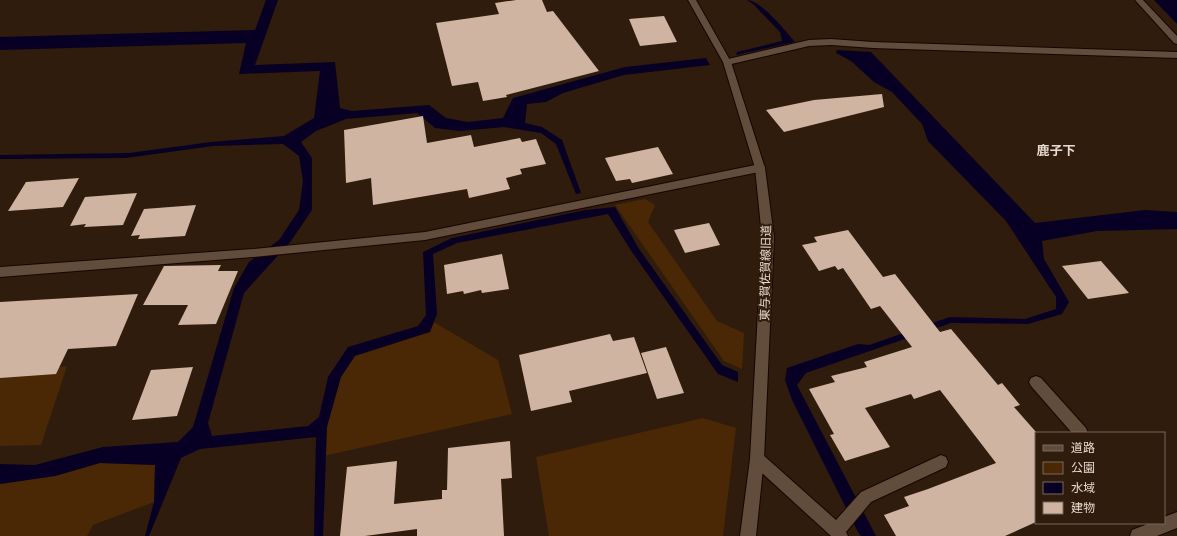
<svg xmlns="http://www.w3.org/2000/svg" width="1177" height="536" viewBox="0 0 1177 536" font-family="'Noto Sans','Noto Sans JP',sans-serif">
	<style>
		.green { fill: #4b2805 }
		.water { fill: #080024 }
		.building { fill: #ceb4a1 }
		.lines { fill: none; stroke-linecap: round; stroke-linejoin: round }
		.street-casing { stroke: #160600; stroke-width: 2 }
		.secondary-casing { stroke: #160600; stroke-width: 2 }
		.street { fill: #624c3b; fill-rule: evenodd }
		.secondary { fill: #624c3b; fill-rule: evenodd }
		.labels { text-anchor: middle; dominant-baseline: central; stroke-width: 4; stroke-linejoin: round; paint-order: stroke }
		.street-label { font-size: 12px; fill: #e8dad0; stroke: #2f1c0c }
		.neighbourhood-label { font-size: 13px; font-weight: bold; fill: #e8dad0; stroke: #2f1c0c }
	</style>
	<rect width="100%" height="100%" fill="#2f1c0c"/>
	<path class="green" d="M 645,199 L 655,205 L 648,222 L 717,321 L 744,333 L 742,369 L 724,361 L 615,205 Z
		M 432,321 L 498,360 L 512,414 L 319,457 L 323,430 L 342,355 Z
		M 67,366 L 41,445 L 0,446 L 0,376 Z
		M 703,418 L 736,428 L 723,536 L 549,536 L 536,457 Z
		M 100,463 L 155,465 L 154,502 L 93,525 L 87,536 L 0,536 L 0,484 L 55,476 Z"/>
	<path class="water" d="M 266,0 L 278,0 L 255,65 L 335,62 L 340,108 L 352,111 L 429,105 L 446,118 L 468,122 L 503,118 L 513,98 L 625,67 L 706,58 L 710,65 L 624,75 L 563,93 L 546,102 L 527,104 L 525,123 L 542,127 L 562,140 L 581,193 L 576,194 L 556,144 L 541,133 L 504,127 L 460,131 L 435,128 L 417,113 L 346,119 L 316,131 L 301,142 L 312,158 L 312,210 L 291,241 L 244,293 L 208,423 L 212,436 L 308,426 L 319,417 L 328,377 L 348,347 L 418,326 L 426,315 L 423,252 L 452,238 L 585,210 L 615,207 L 639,249 L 722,365 L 738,372 L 738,382 L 718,374 L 632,252 L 608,214 L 457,243 L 433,254 L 437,314 L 430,332 L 355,356 L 341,377 L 327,427 L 323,536 L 314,536 L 316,437 L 200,449 L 181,458 L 149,536 L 145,536 L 154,502 L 155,465 L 100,463 L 55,476 L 0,484 L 0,464 L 35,465 L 103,447 L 178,442 L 193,427 L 234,288 L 249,262 L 279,240 L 299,210 L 303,181 L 299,156 L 283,144 L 213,146 L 126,158 L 0,159 L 0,155 L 129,153 L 211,142 L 284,136 L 314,118 L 320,71 L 239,74 L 246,43 L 0,50 L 0,37 L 255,30 Z
		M 747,0 C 761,0 786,32 795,42 L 736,55 L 737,52 L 782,41 L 780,32 L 753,4 Z
		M 1154,0 L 1177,0 L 1177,24 Z
		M 837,50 L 871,52 L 1035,223 L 1145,210 L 1177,212 L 1177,229 L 1097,231 L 1042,241 L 1044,259 L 1069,302 L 1062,314 L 1028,324 L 951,323 L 806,373 L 797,385 L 876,536 L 861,536 L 858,532 L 792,400 L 785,380 L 787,368 L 858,344 L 869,345 L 950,317 L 1025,319 L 1056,309 L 1056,297 L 1006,221 L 928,141 L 922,124 L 892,92 L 874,82 L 851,61 L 836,53 Z"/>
	<path class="building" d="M 516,0 L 542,0 L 547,12 L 553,11 L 599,71 L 506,95 L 507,97 L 483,101 L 478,82 L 452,86 L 436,23 L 499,14 L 495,3 Z
		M 664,16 L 677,42 L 640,46 L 629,19 Z
		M 882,94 L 884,107 L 784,132 L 766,110 L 814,100 Z
		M 423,116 L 427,143 L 471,135 L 474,147 L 520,138 L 522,142 L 536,139 L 546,164 L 520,169 L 522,174 L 506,178 L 510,189 L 469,198 L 467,189 L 373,205 L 371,178 L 346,183 L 344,130 Z
		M 658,147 L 673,174 L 632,183 L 630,179 L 616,181 L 605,158 Z
		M 79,178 L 63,207 L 8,211 L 26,182 Z
		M 137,193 L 123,225 L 84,227 L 86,224 L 70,226 L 85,197 Z
		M 196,205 L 185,236 L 138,239 L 140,235 L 131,236 L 144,209 Z
		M 709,223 L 720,245 L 685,253 L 674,230 Z
		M 848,230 L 883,277 L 895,274 L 940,332 L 951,329 L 998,385 L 1002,383 L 1020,405 L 1014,407 L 1036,432 L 1036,522 L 1005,536 L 896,536 L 884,515 L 909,506 L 904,497 L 928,489 L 996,463 L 940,390 L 914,399 L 911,394 L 865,408 L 890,447 L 845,461 L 830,435 L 834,434 L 809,389 L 835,382 L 831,376 L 867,367 L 864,362 L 912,347 L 880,306 L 871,309 L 843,268 L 838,270 L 835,266 L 819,271 L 802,245 L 817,242 L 814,237 Z
		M 502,254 L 509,289 L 482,293 L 481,290 L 464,294 L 463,291 L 447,294 L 444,265 Z
		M 1101,261 L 1129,293 L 1088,299 L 1062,266 Z
		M 221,265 L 218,271 L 238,271 L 216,324 L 178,325 L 188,305 L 143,305 L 164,266 Z
		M 138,294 L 116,346 L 68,349 L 56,374 L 0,378 L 0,302 Z
		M 610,334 L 613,341 L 634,337 L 647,373 L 569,391 L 572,402 L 531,411 L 519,355 Z
		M 666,347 L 684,393 L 657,399 L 641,353 Z
		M 193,367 L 177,416 L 132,420 L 151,370 Z
		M 510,441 L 512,478 L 501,479 L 504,536 L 417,536 L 417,529 L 365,536 L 340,536 L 347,467 L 397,461 L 394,504 L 442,499 L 442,490 L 447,490 L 448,448 Z"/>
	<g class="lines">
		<defs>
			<path id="street" d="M 1135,0 L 1143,0 L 1177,36 L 1177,44 L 1174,43 Z
				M 831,39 L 873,42 L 1177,52 L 1177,58 L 873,48 L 831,45 L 809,46 L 727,65 L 723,62 L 724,60 L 809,40 Z
				M 760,164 L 764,165 L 765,168 L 764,171 L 425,240 L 253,257 L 0,277 L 0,267 L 253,249 L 425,232 Z
				M 1036,376 L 1041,378 L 1086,428 L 1088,433 L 1072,433 L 1031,386 L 1029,382 L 1031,378 Z
				M 757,452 L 762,454 L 836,520 L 861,492 L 941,455 L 946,457 L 948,462 L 946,467 L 871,502 L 846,532 L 848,536 L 831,536 L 752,464 L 750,459 L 752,454 Z
				M 1177,512 L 1177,528 L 1157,536 L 1130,536 L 1132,530 L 1150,523 L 1164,523 L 1164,517 Z"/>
			<path id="secondary" d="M 688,0 L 696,0 L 731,62 L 765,168 L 774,237 L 764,459 L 756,536 L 740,536 L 750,459 L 762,237 L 755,168 L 723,62 Z"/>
		</defs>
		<use href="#street" class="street-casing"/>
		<use href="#secondary" class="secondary-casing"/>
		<use href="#street" class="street"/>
		<use href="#secondary" class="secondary"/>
	</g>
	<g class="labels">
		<g class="street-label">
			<text transform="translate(765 273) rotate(-89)">東与賀佐賀線旧道</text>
		</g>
		<g class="neighbourhood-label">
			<text x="1056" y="150">鹿子下</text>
		</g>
	</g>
	<rect x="1035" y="432" width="130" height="92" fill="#2f1c0c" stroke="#79685a"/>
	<rect x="1043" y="445" width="20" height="6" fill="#624c3b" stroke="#79685a"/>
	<text x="1071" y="452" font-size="12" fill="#e8dad0">道路</text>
	<rect x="1043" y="462" width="20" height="12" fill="#4b2805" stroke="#79685a"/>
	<text x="1071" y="472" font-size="12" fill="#e8dad0">公園</text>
	<rect x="1043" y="482" width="20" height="12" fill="#080024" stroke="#79685a"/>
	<text x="1071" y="492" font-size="12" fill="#e8dad0">水域</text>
	<rect x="1043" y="502" width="20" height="12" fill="#ceb4a1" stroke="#79685a"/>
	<text x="1071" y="512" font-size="12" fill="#e8dad0">建物</text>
</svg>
